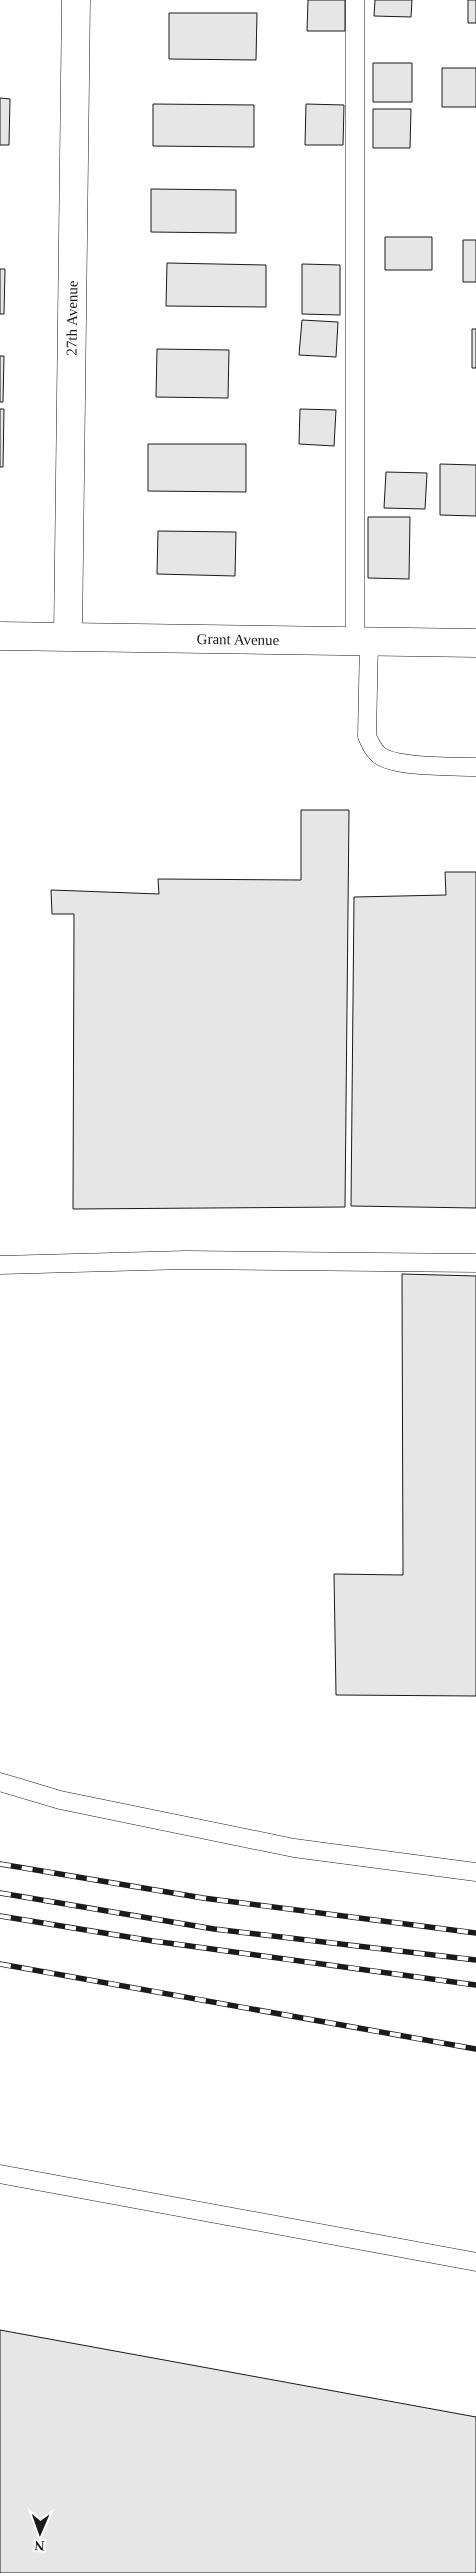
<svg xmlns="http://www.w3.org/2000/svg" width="476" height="2573" viewBox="0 0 476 2573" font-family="'Times New Roman',serif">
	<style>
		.building { fill: #e6e6e6; stroke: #1a1a1a }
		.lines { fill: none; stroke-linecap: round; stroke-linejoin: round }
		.lane-casing { stroke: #1a1a1a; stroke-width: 19 }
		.street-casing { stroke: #1a1a1a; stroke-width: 29 }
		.lane { stroke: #fff; stroke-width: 18 }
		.street { stroke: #fff; stroke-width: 28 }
		.rail-casing { stroke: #1a1a1a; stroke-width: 5.5 }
		.rail { stroke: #fff; stroke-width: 4; stroke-dasharray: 11; stroke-linecap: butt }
		.labels { text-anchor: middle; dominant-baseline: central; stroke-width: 4; stroke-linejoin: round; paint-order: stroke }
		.street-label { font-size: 15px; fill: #1a1a1a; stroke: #fff }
	</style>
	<rect width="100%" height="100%" fill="#fff"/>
	<path class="building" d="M 308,0 L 345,0 L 345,31 L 307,31 Z
		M 375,0 L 412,0 L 411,17 L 374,16 Z
		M 468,0 L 476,0 L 476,23 L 468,23 Z
		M 169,13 L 257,13 L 256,60 L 169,59 Z
		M 373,63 L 412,63 L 412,102 L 373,102 Z
		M 442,68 L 476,68 L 476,107 L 442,107 Z
		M 0,98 L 10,99 L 9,145 L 0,145 Z
		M 153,104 L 254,105 L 254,147 L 153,146 Z
		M 306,104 L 344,105 L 343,145 L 305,145 Z
		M 373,109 L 411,109 L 410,148 L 373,148 Z
		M 151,189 L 236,190 L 236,233 L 151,232 Z
		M 385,237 L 432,237 L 432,270 L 385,270 Z
		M 463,240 L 476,240 L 476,282 L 463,282 Z
		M 167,263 L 266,265 L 266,307 L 166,306 Z
		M 302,264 L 340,265 L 340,315 L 302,314 Z
		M 0,269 L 5,269 L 4,314 L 0,314 Z
		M 302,320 L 338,322 L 336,357 L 299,355 Z
		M 472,329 L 476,329 L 476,368 L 472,368 Z
		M 157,349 L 229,350 L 228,398 L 156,397 Z
		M 0,356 L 4,356 L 3,402 L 0,402 Z
		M 0,409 L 4,409 L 3,467 L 0,467 Z
		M 300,409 L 336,410 L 334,446 L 299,444 Z
		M 148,444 L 246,444 L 246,492 L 148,491 Z
		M 440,464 L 476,465 L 476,516 L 440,515 Z
		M 386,472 L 427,473 L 425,509 L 384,508 Z
		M 368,517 L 410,517 L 409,579 L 368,578 Z
		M 158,531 L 236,532 L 235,576 L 157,574 Z
		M 301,810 L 349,810 L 345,1207 L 73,1209 L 74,914 L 52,914 L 51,890 L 159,894 L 158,879 L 301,880 Z
		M 445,872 L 476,872 L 476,1208 L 351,1206 L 354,897 L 446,895 Z
		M 402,1274 L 476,1276 L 476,1696 L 336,1695 L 334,1574 L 403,1575 Z
		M 0,2330 L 476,2417 L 476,2573 L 0,2573 Z"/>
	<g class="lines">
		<defs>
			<path id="lane" d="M 355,0 L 355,641
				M 369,641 L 367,736 C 370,743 373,750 379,755 C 395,768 454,766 476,767
				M 0,1265 L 186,1260 L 476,1263
				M 0,1782 L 60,1800 L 294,1848 L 476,1872
				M 0,2174 L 476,2262"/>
			<g id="street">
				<path id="s1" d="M 0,636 L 476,643"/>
				<path id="s2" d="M 68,636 L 76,0"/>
			</g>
		</defs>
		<use href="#lane" class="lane-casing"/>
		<use href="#street" class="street-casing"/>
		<use href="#lane" class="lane"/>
		<use href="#street" class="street"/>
		<defs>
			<path id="rail" d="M 0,1864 L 203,1898 L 476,1933
				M 0,1893 L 214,1929 L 476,1960
				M 0,1916 L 153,1941 L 476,1985
				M 0,1964 L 476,2049"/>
		</defs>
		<use href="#rail" class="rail-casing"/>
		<use href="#rail" class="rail"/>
	</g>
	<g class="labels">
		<g class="street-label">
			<text stroke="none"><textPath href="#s2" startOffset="318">27th Avenue</textPath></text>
			<text stroke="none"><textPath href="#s1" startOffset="238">Grant Avenue</textPath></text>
		</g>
	</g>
	<g transform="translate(40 2533) rotate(182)" stroke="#ffffff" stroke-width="4" paint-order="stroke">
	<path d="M0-4L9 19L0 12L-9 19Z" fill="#1a1a1a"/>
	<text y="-8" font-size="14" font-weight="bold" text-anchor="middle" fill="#1a1a1a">N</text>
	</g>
</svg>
